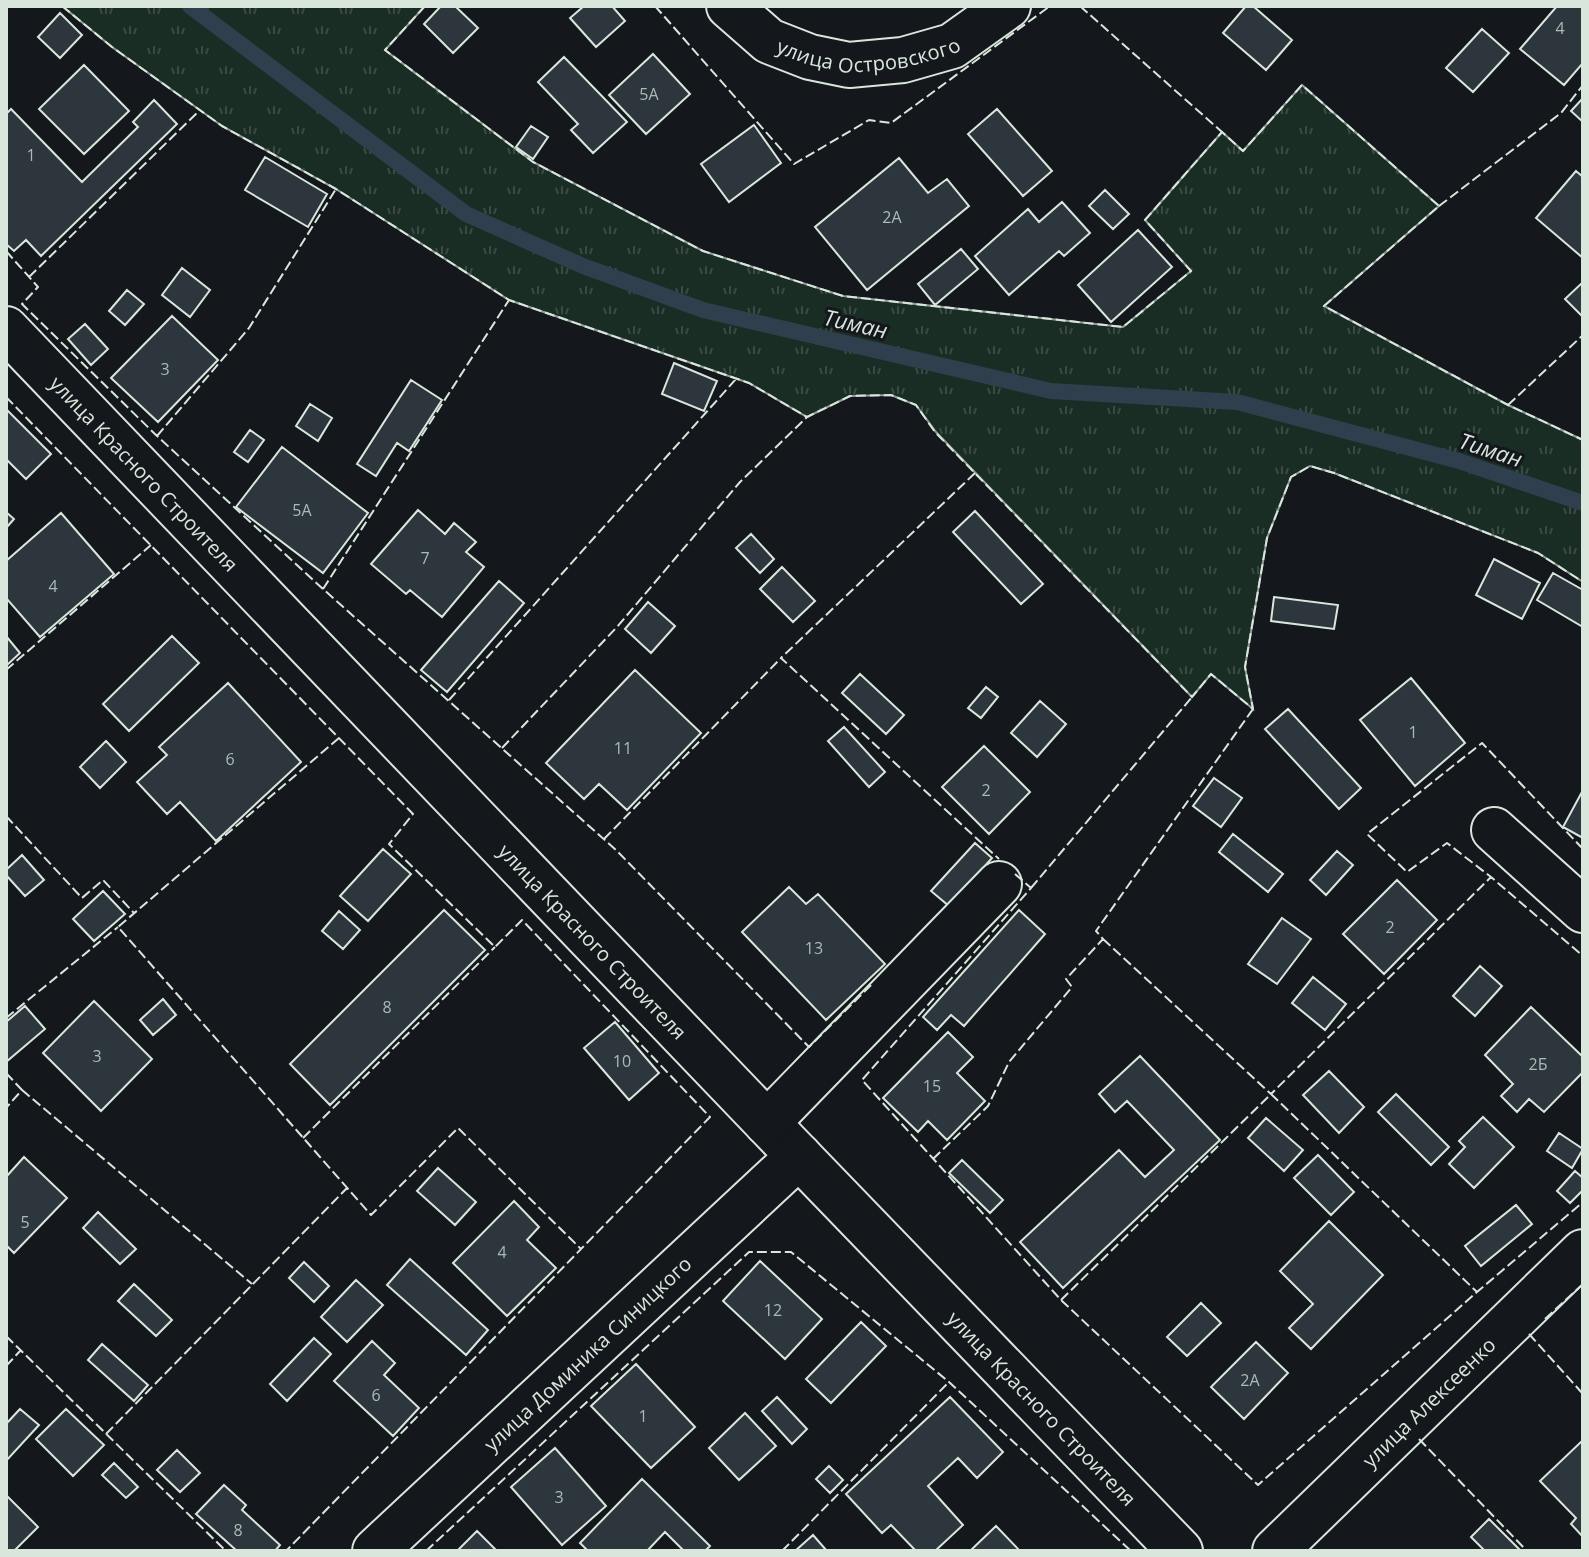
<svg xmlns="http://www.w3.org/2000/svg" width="1589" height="1557" viewBox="0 0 1589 1557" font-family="'Open Sans',sans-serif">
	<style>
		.grass { fill: url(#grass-tufts); stroke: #939e99; stroke-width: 2 }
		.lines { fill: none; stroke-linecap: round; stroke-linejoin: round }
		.stream { stroke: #2f3f4d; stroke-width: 16 }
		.building { fill: #2c363c; stroke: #d8e6dc; stroke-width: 2 }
		.minor-casing { stroke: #d8e6dc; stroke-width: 48 }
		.minor { stroke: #14181c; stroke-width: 44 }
		.fence { stroke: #d8e6dc; stroke-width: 2; stroke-dasharray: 10 4; stroke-linecap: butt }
		.labels { text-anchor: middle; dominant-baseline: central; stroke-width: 6; stroke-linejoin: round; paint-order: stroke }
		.number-label { font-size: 16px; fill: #adbab4 }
		.street-label { font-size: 20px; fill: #d8e6dc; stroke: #14181c }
		.water-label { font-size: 22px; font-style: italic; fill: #d8e6dc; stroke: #14181c }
	</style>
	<defs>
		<pattern id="grass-tufts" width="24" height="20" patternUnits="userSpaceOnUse" patternTransform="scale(2)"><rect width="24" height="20" fill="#1a2d24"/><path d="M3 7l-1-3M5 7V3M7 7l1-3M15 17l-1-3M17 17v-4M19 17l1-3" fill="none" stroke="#3b4b43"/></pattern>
	</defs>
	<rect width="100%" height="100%" fill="#14181c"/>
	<path class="grass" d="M 62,6 L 425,6 L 385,50 L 533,162 L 703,251 L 843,296 L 1123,327 L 1191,271 L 1145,220 L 1222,132 L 1243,151 L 1302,85 L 1439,206 L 1324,306 L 1508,405 L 1583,440 L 1583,582 L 1538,553 L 1334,473 L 1310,466 L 1291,477 L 1267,538 L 1245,667 L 1253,709 L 1211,674 L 1192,697 L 936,432 L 916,405 L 891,395 L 850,396 L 807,417 L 749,383 L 509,300 L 336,189 L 222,126 L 112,47 Z"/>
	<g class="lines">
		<path class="stream" d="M 190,6 L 466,214 L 583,266 L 703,310 L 1051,391 L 1237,402 L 1459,461 L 1583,503"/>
	</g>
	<path class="building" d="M 441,6 L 455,6 L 478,28 L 453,53 L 424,24 Z
		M 584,6 L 612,6 L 625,21 L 596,47 L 570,18 Z
		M 1246,6 L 1253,6 L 1292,40 L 1266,70 L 1223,33 Z
		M 1557,6 L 1581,6 L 1583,8 L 1583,63 L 1564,85 L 1520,49 Z
		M 60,13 L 82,35 L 60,58 L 38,37 Z
		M 1482,29 L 1509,53 L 1473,92 L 1446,68 Z
		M 653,54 L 690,94 L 646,134 L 609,95 Z
		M 564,57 L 627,122 L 593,153 L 571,130 L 578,124 L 538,82 Z
		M 84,65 L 129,111 L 84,154 L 39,109 Z
		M 1583,98 L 1583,122 L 1571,111 Z
		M 154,100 L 177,124 L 41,256 L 26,240 L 14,251 L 6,244 L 6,114 L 11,109 L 82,182 L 138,127 L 133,122 Z
		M 997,109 L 1052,171 L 1023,196 L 968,134 Z
		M 754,125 L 781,163 L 729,202 L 701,164 Z
		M 531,126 L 548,137 L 533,159 L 516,147 Z
		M 265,157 L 327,194 L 308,227 L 245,190 Z
		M 899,158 L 928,193 L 947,179 L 969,206 L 867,290 L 815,227 Z
		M 1576,171 L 1583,177 L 1583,258 L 1536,218 Z
		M 1105,190 L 1129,214 L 1113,229 L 1089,206 Z
		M 1062,202 L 1090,233 L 1064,256 L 1059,251 L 1009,295 L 975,256 L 1028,209 L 1039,222 Z
		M 1138,230 L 1172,267 L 1111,322 L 1078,285 Z
		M 961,249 L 978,269 L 935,305 L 918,284 Z
		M 182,268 L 210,290 L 190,317 L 162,295 Z
		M 1583,282 L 1583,317 L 1565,299 Z
		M 127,290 L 144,304 L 125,325 L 109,311 Z
		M 172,316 L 218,360 L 158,422 L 111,378 Z
		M 85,324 L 108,349 L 91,365 L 68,339 Z
		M 674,363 L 717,381 L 704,411 L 662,394 Z
		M 411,380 L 442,400 L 409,451 L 397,443 L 376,476 L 357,464 Z
		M 310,404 L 332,418 L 318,441 L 296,426 Z
		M 6,409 L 51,454 L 26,479 L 6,459 Z
		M 250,430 L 264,440 L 248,462 L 234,452 Z
		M 282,447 L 368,513 L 323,573 L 236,507 Z
		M 418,510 L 445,534 L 454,523 L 476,542 L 466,552 L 484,567 L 442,617 L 410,590 L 406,594 L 371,564 Z
		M 975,511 L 1043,584 L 1021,604 L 953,532 Z
		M 6,512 L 14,519 L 6,528 Z
		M 61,513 L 114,574 L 40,637 L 6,598 L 6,561 Z
		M 751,534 L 774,559 L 760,573 L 736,548 Z
		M 1494,559 L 1540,583 L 1522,619 L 1476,595 Z
		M 782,567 L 815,601 L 793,622 L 760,589 Z
		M 1553,573 L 1583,590 L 1583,627 L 1537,600 Z
		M 499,581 L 524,603 L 447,692 L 421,670 Z
		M 1274,597 L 1338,605 L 1334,629 L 1271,621 Z
		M 648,602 L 675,626 L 651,653 L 625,629 Z
		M 6,636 L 20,653 L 6,666 Z
		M 172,636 L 199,663 L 129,731 L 103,704 Z
		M 635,670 L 701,733 L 627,810 L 599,784 L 584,799 L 546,763 Z
		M 860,674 L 904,715 L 886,734 L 842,693 Z
		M 1411,678 L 1465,743 L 1415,786 L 1360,720 Z
		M 228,683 L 301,762 L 216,841 L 180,802 L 167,814 L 137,782 L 167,755 L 159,747 Z
		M 986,687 L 998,697 L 981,718 L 968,708 Z
		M 1040,701 L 1066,724 L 1037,757 L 1011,733 Z
		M 1288,709 L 1361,788 L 1339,809 L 1265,729 Z
		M 844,727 L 885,772 L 869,787 L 828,741 Z
		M 106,741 L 126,762 L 100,788 L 80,767 Z
		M 984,746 L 1030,792 L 989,834 L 942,787 Z
		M 1214,778 L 1242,798 L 1221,827 L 1193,806 Z
		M 1583,790 L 1583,838 L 1563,827 Z
		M 1233,834 L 1283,874 L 1268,892 L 1219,852 Z
		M 975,843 L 992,858 L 949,906 L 931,891 Z
		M 383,849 L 411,874 L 368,921 L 340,896 Z
		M 1337,851 L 1353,865 L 1326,895 L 1310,880 Z
		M 22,855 L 44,880 L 25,896 L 6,875 L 6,870 Z
		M 1397,880 L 1437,920 L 1384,974 L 1343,934 Z
		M 789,887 L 806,904 L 818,894 L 885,964 L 826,1020 L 742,932 Z
		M 103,891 L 125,914 L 94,941 L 73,919 Z
		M 444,910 L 485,950 L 330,1105 L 290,1064 Z
		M 1019,910 L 1045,934 L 964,1026 L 951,1015 L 937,1030 L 923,1017 Z
		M 339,911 L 360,930 L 343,949 L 322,931 Z
		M 1282,918 L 1311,939 L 1277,984 L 1248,964 Z
		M 1480,966 L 1502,986 L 1475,1016 L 1453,996 Z
		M 1313,977 L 1346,1004 L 1325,1030 L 1292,1003 Z
		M 163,999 L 176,1015 L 153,1035 L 140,1020 Z
		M 94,1001 L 152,1059 L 101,1111 L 43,1053 Z
		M 25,1006 L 45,1029 L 6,1062 L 6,1022 Z
		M 1531,1007 L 1583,1057 L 1583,1072 L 1544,1112 L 1529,1099 L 1517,1112 L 1501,1096 L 1513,1084 L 1485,1055 Z
		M 615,1022 L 659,1073 L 629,1100 L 584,1048 Z
		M 948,1032 L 973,1057 L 957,1073 L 985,1101 L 947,1140 L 928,1121 L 918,1132 L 883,1098 Z
		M 1140,1056 L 1220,1140 L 1063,1288 L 1020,1242 L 1119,1150 L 1145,1177 L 1174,1150 L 1127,1101 L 1115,1112 L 1099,1094 Z
		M 1329,1071 L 1364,1107 L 1339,1133 L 1303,1095 Z
		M 1396,1094 L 1449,1147 L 1431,1165 L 1378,1112 Z
		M 1483,1117 L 1514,1147 L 1474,1188 L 1449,1164 L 1465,1147 L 1459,1141 Z
		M 1266,1118 L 1303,1150 L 1284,1171 L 1248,1138 Z
		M 1559,1133 L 1583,1149 L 1572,1168 L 1547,1151 Z
		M 1318,1155 L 1354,1192 L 1331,1215 L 1294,1178 Z
		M 24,1157 L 67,1198 L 14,1253 L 6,1245 L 6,1177 Z
		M 962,1160 L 1003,1200 L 990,1213 L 949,1173 Z
		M 438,1168 L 476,1202 L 455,1225 L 417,1191 Z
		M 1575,1171 L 1583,1178 L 1583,1190 L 1570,1203 L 1557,1191 Z
		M 514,1201 L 539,1227 L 527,1240 L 556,1268 L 507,1316 L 453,1263 Z
		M 1516,1205 L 1532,1224 L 1481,1266 L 1465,1246 Z
		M 98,1212 L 136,1249 L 120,1264 L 83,1228 Z
		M 1329,1221 L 1383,1275 L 1311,1349 L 1289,1328 L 1313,1304 L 1280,1271 Z
		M 410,1259 L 488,1330 L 466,1355 L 387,1285 Z
		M 760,1261 L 822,1319 L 785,1359 L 723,1301 Z
		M 304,1262 L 329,1286 L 314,1302 L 289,1278 Z
		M 356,1280 L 383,1305 L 347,1342 L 321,1317 Z
		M 134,1284 L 172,1320 L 156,1336 L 118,1301 Z
		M 1201,1303 L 1221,1323 L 1187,1356 L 1167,1337 Z
		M 861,1322 L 886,1346 L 831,1403 L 806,1379 Z
		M 314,1338 L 331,1354 L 287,1401 L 270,1384 Z
		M 372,1341 L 395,1363 L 384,1375 L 419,1408 L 393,1436 L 334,1381 Z
		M 1256,1342 L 1288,1373 L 1244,1419 L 1211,1387 Z
		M 102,1344 L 148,1385 L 134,1401 L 88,1360 Z
		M 636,1364 L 695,1427 L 651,1468 L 591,1406 Z
		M 777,1397 L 807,1429 L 792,1444 L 762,1411 Z
		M 950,1397 L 1003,1452 L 977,1478 L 958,1458 L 928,1486 L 963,1525 L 935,1551 L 916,1551 L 891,1525 L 882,1533 L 846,1494 Z
		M 20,1409 L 39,1425 L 6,1461 L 6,1424 Z
		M 66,1409 L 104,1445 L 73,1476 L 36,1439 Z
		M 745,1413 L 776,1446 L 739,1480 L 709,1448 Z
		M 1583,1440 L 1583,1537 L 1571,1524 L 1576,1518 L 1540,1481 Z
		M 555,1448 L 606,1506 L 562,1545 L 511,1487 Z
		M 177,1450 L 200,1473 L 180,1492 L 157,1470 Z
		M 114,1463 L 138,1487 L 126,1498 L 102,1475 Z
		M 829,1466 L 843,1480 L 830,1493 L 816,1479 Z
		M 642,1479 L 710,1546 L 705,1551 L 684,1551 L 665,1532 L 647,1551 L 588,1551 L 580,1543 Z
		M 224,1485 L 246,1505 L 242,1510 L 280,1545 L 275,1551 L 237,1551 L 196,1514 Z
		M 6,1495 L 38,1527 L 14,1551 L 6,1551 Z
		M 1489,1519 L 1521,1551 L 1485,1551 L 1471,1537 Z
		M 996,1526 L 1020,1551 L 970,1551 Z
		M 477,1531 L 497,1551 L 457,1551 Z
		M 813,1535 L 827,1551 L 795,1551 Z"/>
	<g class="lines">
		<defs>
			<g id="minor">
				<path id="s1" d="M 729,6 L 769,41 L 810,57 L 849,65 L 903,60 L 952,46 L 1008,6"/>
				<path id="s2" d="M 6,329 L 767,1123 L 1180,1551"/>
				<path d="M 1494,830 L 1583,910"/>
				<path d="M 767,1123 L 999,884"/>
				<path id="s3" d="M 375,1551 L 799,1156"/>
				<path id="s4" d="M 1275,1551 L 1583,1252"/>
			</g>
		</defs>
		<use href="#minor" class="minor-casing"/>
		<use href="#minor" class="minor"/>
		<path class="fence" d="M 62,6 L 112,47 L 222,126 L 336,189 L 509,300 L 749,383 L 807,417
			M 425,6 L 385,50 L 533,162 L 703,251 L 843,296 L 1123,327 L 1191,271 L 1145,220 L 1222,132 L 1243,151 L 1302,85 L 1439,206 L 1324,306 L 1508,405 L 1583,440
			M 655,6 L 794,164 L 869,120 L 891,123 L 1050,6
			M 1080,6 L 1222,132
			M 1439,206 L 1561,113 L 1583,85
			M 6,251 L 38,287 L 22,304 L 157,436 L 323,589 L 616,850 L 809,1047 L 872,984
			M 29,277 L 200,110
			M 6,397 L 413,814 L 389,844 L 495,947 L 522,920 L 710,1117 L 286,1551
			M 1508,405 L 1583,335
			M 157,436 L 249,328 L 336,189
			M 975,473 L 781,658 L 999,859
			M 323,589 L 509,300
			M 6,670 L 151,545
			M 449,700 L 736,379
			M 339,738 L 118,927 L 371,1215 L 458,1128 L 581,1249
			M 502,748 L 617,627 L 740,482 L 807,417 L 850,396 L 891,395 L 916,405 L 935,432 L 1192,697 L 1211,674 L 1253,709 L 1245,667 L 1267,538 L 1291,477 L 1310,466 L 1334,473 L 1538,553 L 1583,582
			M 6,816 L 82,898 L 103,880 L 134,913
			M 604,839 L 781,658
			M 1583,849 L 1482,743 L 1367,834 L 1407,872 L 1447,843 L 1491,877 L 1583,956
			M 1015,874 L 1031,888 L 862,1080 L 1061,1300 L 1258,1485 L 1477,1292 L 1583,1202
			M 1031,888 L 1192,697
			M 1103,939 L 1271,1094 L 1491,877
			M 6,1018 L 118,927
			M 6,1073 L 22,1090 L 6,1108
			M 22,1090 L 252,1284
			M 303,1138 L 495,947
			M 933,1159 L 988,1106 L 1009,1062 L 1072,987 L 1066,979 L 1103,939 L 1096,931 L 1253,709
			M 1061,1300 L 1271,1094 L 1477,1292
			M 1545,1319 L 1583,1284
			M 1529,1334 L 1583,1394
			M 6,1336 L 226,1551
			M 6,1366 L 21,1350
			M 106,1434 L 347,1188
			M 1419,1439 L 1527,1551
			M 426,1551 L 749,1252 L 791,1252 L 949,1382 L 1131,1551
			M 782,1551 L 949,1382"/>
	</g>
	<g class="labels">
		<g class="number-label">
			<text x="1560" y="28">4</text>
			<text x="649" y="94">5А</text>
			<text x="31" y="155">1</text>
			<text x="892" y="217">2А</text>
			<text x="165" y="369">3</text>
			<text x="302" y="510">5А</text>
			<text x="425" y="558">7</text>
			<text x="53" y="586">4</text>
			<text x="1413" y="732">1</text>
			<text x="623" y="748">11</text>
			<text x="230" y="759">6</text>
			<text x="986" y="790">2</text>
			<text x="1390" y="927">2</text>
			<text x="814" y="948">13</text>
			<text x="387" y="1007">8</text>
			<text x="97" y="1056">3</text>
			<text x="622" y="1061">10</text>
			<text x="1538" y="1064">2Б</text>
			<text x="932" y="1086">15</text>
			<text x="25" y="1222">5</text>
			<text x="502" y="1252">4</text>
			<text x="773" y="1310">12</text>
			<text x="1250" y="1380">2А</text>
			<text x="376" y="1395">6</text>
			<text x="643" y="1416">1</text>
			<text x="559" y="1497">3</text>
			<text x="238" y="1530">8</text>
		</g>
		<g class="street-label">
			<text stroke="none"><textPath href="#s1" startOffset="156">улица Островского</textPath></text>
			<text stroke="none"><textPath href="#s2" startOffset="200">улица Красного Строителя</textPath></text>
			<text stroke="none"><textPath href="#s2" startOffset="848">улица Красного Строителя</textPath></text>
			<text stroke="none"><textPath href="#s3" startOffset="290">улица Доминика Синицкого</textPath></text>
			<text stroke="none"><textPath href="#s4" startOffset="214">улица Алексеенко</textPath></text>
			<text stroke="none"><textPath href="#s2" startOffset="1496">улица Красного Строителя</textPath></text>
		</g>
		<g class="water-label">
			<text transform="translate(856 323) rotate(13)">Тиман</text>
			<text transform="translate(1491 449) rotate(18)">Тиман</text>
		</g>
	</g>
	<rect width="1589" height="1557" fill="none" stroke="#d8e6dc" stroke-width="16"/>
</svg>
